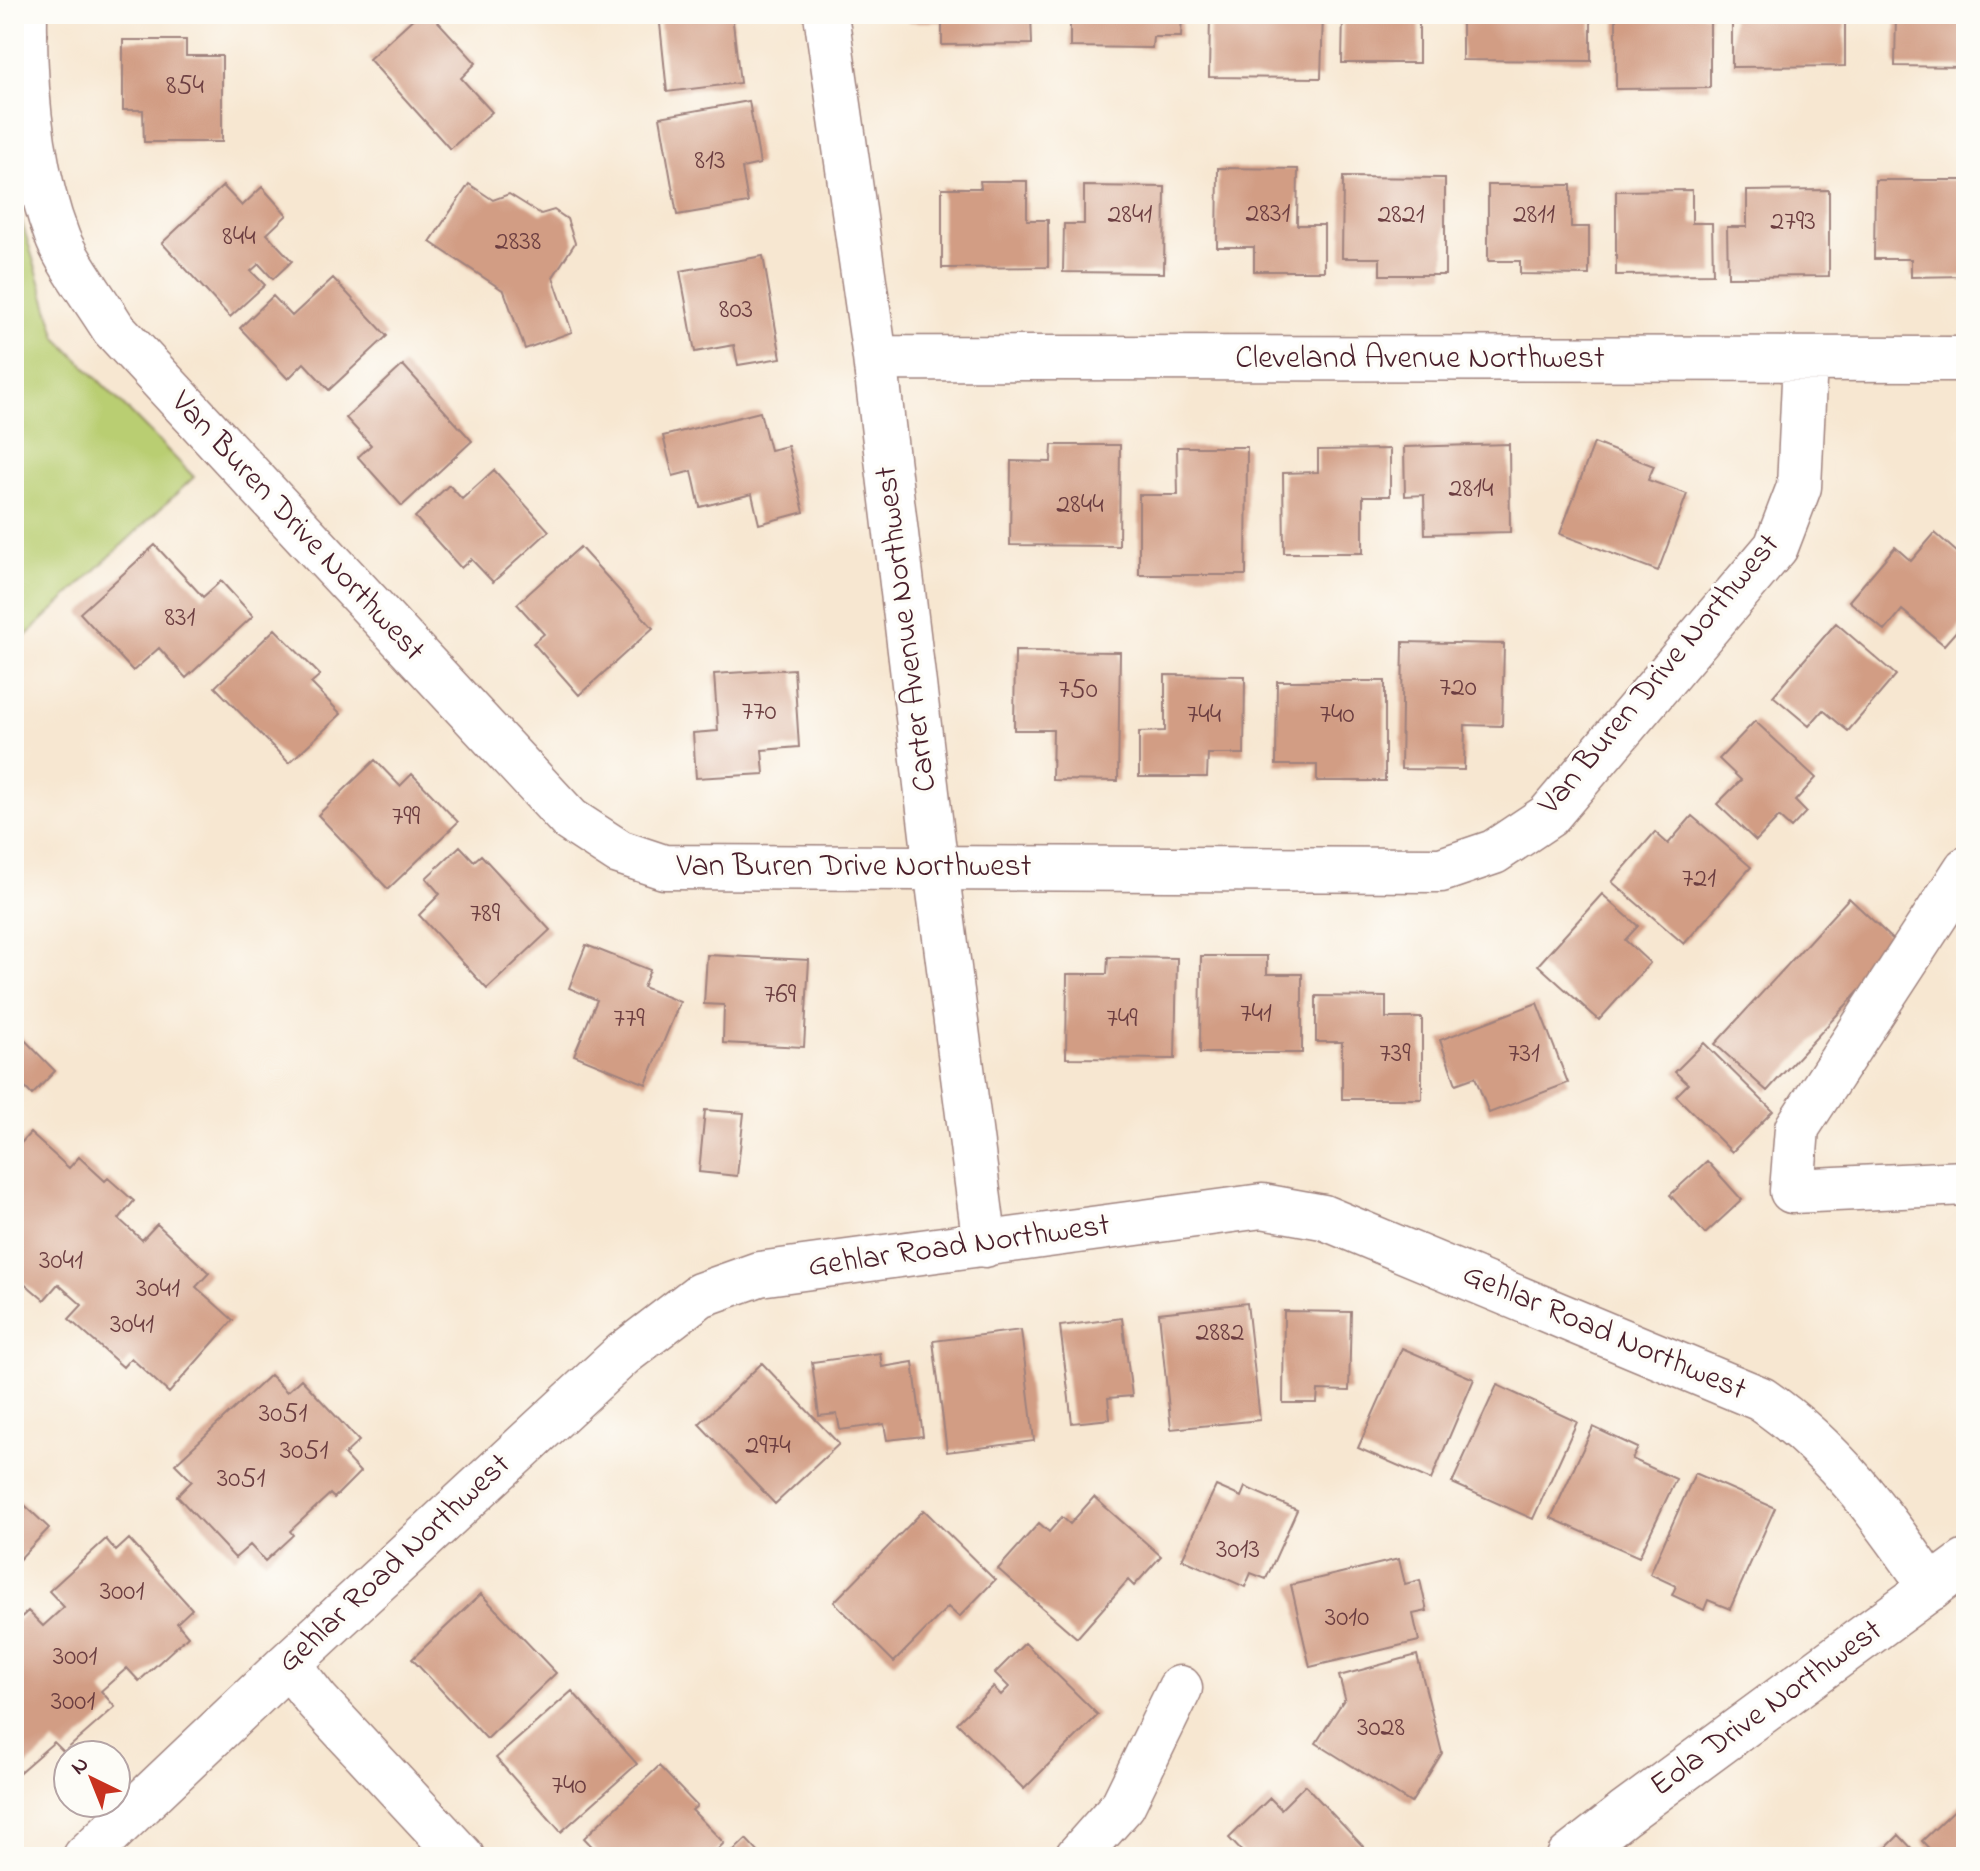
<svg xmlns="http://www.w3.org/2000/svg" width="1980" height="1871" viewBox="0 0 1980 1871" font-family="'Indie Flower',sans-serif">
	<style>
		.green { fill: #b9ce72; stroke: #82764e; stroke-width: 2 }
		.building { fill: #d29d84 }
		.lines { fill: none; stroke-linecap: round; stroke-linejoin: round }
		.minor-casing { stroke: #a0837e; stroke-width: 47 }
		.major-casing { stroke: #a0837e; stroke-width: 47 }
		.minor { stroke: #fff; stroke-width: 44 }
		.major { stroke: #fff; stroke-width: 44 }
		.labels { text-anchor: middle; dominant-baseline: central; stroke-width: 7; stroke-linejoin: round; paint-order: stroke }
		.number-label { font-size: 28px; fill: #6c3e41 }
		.street-label { font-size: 32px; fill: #4a1f2b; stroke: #fdfcf7 }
	</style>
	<rect width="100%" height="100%" fill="#fdfcf7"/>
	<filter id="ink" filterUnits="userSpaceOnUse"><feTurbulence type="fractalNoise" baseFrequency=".0125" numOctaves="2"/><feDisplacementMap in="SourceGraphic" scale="16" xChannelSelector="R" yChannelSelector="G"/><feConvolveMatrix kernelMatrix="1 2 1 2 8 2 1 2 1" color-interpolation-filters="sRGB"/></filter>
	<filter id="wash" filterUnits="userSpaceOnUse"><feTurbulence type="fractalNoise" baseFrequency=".006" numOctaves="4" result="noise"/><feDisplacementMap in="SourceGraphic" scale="32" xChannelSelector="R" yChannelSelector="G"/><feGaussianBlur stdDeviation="1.8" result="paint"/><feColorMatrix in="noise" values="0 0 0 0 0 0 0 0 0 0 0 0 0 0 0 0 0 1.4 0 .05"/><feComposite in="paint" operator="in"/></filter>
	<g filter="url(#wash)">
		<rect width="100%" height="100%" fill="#f7e7d1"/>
		<path class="green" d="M 14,196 L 57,338 L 194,477 L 14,647 Z"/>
		<g id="blocks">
			<path class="building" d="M 418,14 L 431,14 L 476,63 L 461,78 L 492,112 L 450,149 L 369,59 Z
				M 659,14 L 732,14 L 740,83 L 667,92 Z
				M 907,14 L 1031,14 L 1032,44 L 942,45 L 942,22 L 907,22 Z
				M 1070,14 L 1182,14 L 1181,37 L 1153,37 L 1152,48 L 1070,47 Z
				M 1210,14 L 1323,14 L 1321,78 L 1209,77 Z
				M 1343,14 L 1419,14 L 1419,63 L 1342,63 Z
				M 1462,14 L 1591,14 L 1591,61 L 1462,60 Z
				M 1616,14 L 1710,14 L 1710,88 L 1616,89 Z
				M 1732,14 L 1845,14 L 1845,66 L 1732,67 Z
				M 1896,14 L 1966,14 L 1966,67 L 1895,66 Z
				M 123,40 L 186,40 L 186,56 L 222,56 L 222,142 L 144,142 L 143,110 L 123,110 Z
				M 749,101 L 760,164 L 742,168 L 748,203 L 677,215 L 660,117 Z
				M 1218,168 L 1298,169 L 1297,225 L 1324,225 L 1324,271 L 1254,271 L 1254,247 L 1217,247 Z
				M 1343,177 L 1445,178 L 1445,275 L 1380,275 L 1380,258 L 1342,258 Z
				M 1875,180 L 1966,180 L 1966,276 L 1911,277 L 1911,259 L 1874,259 Z
				M 980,181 L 1027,181 L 1027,220 L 1048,220 L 1048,267 L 942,268 L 942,188 L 981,188 Z
				M 469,184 L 493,200 L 509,194 L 541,214 L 554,210 L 567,219 L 575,243 L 553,277 L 572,332 L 525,349 L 504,291 L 430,242 Z
				M 1488,185 L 1571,185 L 1571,227 L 1589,227 L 1589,275 L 1520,274 L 1520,261 L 1488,261 Z
				M 223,186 L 242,206 L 262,187 L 287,215 L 267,234 L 292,261 L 273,279 L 259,264 L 251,271 L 265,285 L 230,317 L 162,243 Z
				M 1084,186 L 1165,187 L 1164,273 L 1063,272 L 1064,224 L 1084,224 Z
				M 1692,190 L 1692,223 L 1712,223 L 1713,274 L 1616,275 L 1616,191 Z
				M 1829,190 L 1829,276 L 1728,277 L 1727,227 L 1747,227 L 1747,191 Z
				M 763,256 L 781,358 L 738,365 L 734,345 L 695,352 L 680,271 Z
				M 333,278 L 387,336 L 329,390 L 304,363 L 288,379 L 240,328 L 273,296 L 292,316 Z
				M 403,365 L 472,441 L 402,506 L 358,457 L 371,445 L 346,418 Z
				M 760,412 L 770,450 L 788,446 L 804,512 L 759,524 L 752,494 L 700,507 L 692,471 L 673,476 L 663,436 Z
				M 1594,443 L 1654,466 L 1648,480 L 1687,494 L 1658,571 L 1560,534 Z
				M 1509,444 L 1510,532 L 1425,534 L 1424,495 L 1405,496 L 1404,447 Z
				M 1052,445 L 1120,445 L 1119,546 L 1010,545 L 1011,461 L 1051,462 Z
				M 1177,447 L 1247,447 L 1246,575 L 1139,575 L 1139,495 L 1178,495 Z
				M 1390,449 L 1390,496 L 1363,496 L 1363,553 L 1284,553 L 1283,473 L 1318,472 L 1318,450 Z
				M 494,470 L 549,531 L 493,582 L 471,559 L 461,568 L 415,517 L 449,485 L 462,499 Z
				M 1935,533 L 1966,560 L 1966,620 L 1944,645 L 1902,610 L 1885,631 L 1849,601 L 1895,547 L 1911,561 Z
				M 155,545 L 203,597 L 221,581 L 253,616 L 186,678 L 159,648 L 133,671 L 80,613 Z
				M 580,547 L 653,628 L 579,695 L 533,643 L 544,634 L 517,604 Z
				M 1836,623 L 1896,675 L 1848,731 L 1823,710 L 1809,726 L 1773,696 Z
				M 275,629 L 320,675 L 311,683 L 341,714 L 289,763 L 215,687 Z
				M 1403,642 L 1504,644 L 1502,726 L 1465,725 L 1464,770 L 1401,769 Z
				M 1015,651 L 1120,652 L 1118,781 L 1052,780 L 1053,730 L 1014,730 Z
				M 794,669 L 799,747 L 762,750 L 764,774 L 696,778 L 693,733 L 718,731 L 714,674 Z
				M 1165,675 L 1245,676 L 1244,754 L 1208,754 L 1207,777 L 1139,777 L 1139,732 L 1165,731 Z
				M 1277,681 L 1385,681 L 1385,781 L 1317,781 L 1317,765 L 1276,765 Z
				M 1755,721 L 1816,778 L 1795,801 L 1806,812 L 1791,828 L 1779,817 L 1756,841 L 1717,804 L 1741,780 L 1719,759 Z
				M 375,760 L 400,786 L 412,774 L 458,822 L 388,889 L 318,815 Z
				M 1692,816 L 1751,867 L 1684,944 L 1612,882 L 1655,832 L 1668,844 Z
				M 460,846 L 474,861 L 481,855 L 550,930 L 487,989 L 419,915 L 440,894 L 426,878 Z
				M 1602,894 L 1638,926 L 1625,940 L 1650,963 L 1599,1020 L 1538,965 Z
				M 1849,898 L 1900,946 L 1870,1002 L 1859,991 L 1767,1091 L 1715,1044 Z
				M 586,945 L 650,970 L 643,987 L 680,1002 L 646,1084 L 574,1055 L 597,1000 L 569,988 Z
				M 707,955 L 809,960 L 804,1047 L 723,1043 L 724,1005 L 704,1004 Z
				M 1201,956 L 1267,956 L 1267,974 L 1302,974 L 1302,1053 L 1200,1053 Z
				M 1108,957 L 1177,958 L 1175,1059 L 1066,1058 L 1067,974 L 1107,974 Z
				M 1316,996 L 1386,997 L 1386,1018 L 1422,1018 L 1422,1099 L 1342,1099 L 1342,1042 L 1316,1042 Z
				M 1537,1003 L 1568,1083 L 1489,1113 L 1475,1077 L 1456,1084 L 1440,1040 Z
				M 14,1029 L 55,1071 L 32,1095 L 14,1076 L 14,1063 L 20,1057 L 14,1051 Z
				M 1704,1043 L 1773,1111 L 1732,1152 L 1676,1096 L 1688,1084 L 1675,1072 Z
				M 705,1110 L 744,1113 L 737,1176 L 699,1172 Z
				M 30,1133 L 69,1168 L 79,1157 L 105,1181 L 108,1178 L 134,1201 L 119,1219 L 142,1240 L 157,1224 L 209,1273 L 196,1287 L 233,1320 L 169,1393 L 131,1358 L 123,1367 L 69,1319 L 82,1305 L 58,1284 L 44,1300 L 14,1274 L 17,1269 L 14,1267 L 14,1151 Z
				M 1707,1161 L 1742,1200 L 1705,1234 L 1670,1195 Z
				M 1247,1303 L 1260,1420 L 1171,1429 L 1159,1313 Z
				M 1284,1311 L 1351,1312 L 1349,1391 L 1318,1390 L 1317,1403 L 1283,1403 Z
				M 1122,1318 L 1132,1396 L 1108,1398 L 1110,1419 L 1072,1423 L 1060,1326 Z
				M 1021,1330 L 1034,1441 L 947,1452 L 933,1341 Z
				M 1402,1348 L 1474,1379 L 1431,1480 L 1358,1448 Z
				M 880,1353 L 882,1367 L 913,1362 L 923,1436 L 887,1440 L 884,1424 L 840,1430 L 837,1414 L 819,1416 L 812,1362 Z
				M 762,1363 L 839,1444 L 775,1504 L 699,1424 Z
				M 270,1375 L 287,1392 L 301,1379 L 359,1441 L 344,1455 L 360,1472 L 334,1498 L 330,1494 L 290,1531 L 293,1535 L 265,1561 L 250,1545 L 235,1558 L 177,1496 L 192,1481 L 175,1464 Z
				M 1497,1385 L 1577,1422 L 1533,1519 L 1452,1483 Z
				M 1593,1427 L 1638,1448 L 1632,1459 L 1676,1479 L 1639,1557 L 1551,1518 Z
				M 1695,1473 L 1775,1508 L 1730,1609 L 1708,1600 L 1704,1610 L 1672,1595 L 1676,1586 L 1650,1574 Z
				M 1216,1486 L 1241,1497 L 1245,1487 L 1297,1510 L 1266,1579 L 1251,1573 L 1245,1587 L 1182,1559 Z
				M 14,1495 L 49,1528 L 14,1565 Z
				M 1094,1497 L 1161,1556 L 1134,1586 L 1128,1580 L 1077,1638 L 998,1569 L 1039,1523 L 1049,1532 L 1062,1517 L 1070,1524 Z
				M 924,1510 L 995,1580 L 959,1617 L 948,1607 L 894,1662 L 834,1602 Z
				M 106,1539 L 116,1551 L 129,1539 L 192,1609 L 177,1623 L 188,1636 L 139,1681 L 127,1668 L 101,1691 L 115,1707 L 64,1752 L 54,1742 L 14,1777 L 14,1624 L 28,1611 L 43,1626 L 64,1607 L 49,1591 Z
				M 1399,1559 L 1405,1584 L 1420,1580 L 1427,1611 L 1413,1614 L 1419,1641 L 1310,1667 L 1291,1585 Z
				M 481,1594 L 556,1673 L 487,1739 L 412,1659 Z
				M 1025,1643 L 1098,1715 L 1024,1789 L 957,1723 L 993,1687 L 1001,1695 L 1009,1687 L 995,1673 Z
				M 1417,1655 L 1442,1753 L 1411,1803 L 1316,1743 L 1345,1698 L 1339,1676 Z
				M 572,1691 L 637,1764 L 561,1832 L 496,1758 Z
				M 659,1766 L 697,1806 L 692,1810 L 724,1843 L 710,1857 L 602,1857 L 584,1838 Z
				M 1305,1785 L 1373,1857 L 1247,1857 L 1229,1838 L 1270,1798 L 1281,1809 Z
				M 1966,1799 L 1966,1857 L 1937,1857 L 1922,1841 Z
				M 1899,1835 L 1920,1857 L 1877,1857 Z
				M 746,1839 L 763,1857 L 727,1857 Z"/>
		</g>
	</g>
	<g filter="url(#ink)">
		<use href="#blocks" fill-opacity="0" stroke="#a0837e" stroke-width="2"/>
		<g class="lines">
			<defs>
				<path id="minor" d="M 25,14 C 24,89 31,169 58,239 C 68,264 98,303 113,328 L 570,820 L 619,852 L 664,867 L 1441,870 L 1494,852 L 1548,816 L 1776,547 L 1799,487 L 1805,360
					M 826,14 L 875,358 L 936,868 L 985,1245
					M 875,358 L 1966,359
					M 1966,869 L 1797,1128 L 1792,1191 L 1966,1183
					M 288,1664 L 317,1701 L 462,1857
					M 85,1857 L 288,1664 L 623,1354 L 700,1295 L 759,1274 L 1262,1206 L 1323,1217 L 1761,1399 C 1836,1450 1881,1515 1932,1588
					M 1077,1857 L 1123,1805 L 1180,1688"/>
				<path id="major" d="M 1569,1857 L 1624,1814 L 1966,1562"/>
			</defs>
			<use href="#minor" class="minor-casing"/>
			<use href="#major" class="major-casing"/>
			<use href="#minor" class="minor"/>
			<use href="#major" class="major"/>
		</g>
	</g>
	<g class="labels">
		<g class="number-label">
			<text x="185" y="86">854</text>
			<text x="710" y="161">813</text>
			<text x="1268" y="214">2831</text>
			<text x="1130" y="215">2841</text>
			<text x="1401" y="215">2821</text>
			<text x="1534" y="215">2811</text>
			<text x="1793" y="222">2793</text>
			<text x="239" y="237">844</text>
			<text x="518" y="242">2838</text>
			<text x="736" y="310">803</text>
			<text x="1471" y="489">2814</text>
			<text x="1080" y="505">2844</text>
			<text x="180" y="618">831</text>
			<text x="1458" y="688">720</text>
			<text x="1078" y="690">750</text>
			<text x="759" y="712">770</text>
			<text x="1204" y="715">744</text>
			<text x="1337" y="715">740</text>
			<text x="406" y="817">799</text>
			<text x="1699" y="879">721</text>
			<text x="485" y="914">789</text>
			<text x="780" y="995">769</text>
			<text x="1256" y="1014">741</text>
			<text x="629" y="1019">779</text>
			<text x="1122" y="1019">749</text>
			<text x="1395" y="1054">739</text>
			<text x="1524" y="1054">731</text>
			<text x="61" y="1261">3041</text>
			<text x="158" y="1289">3041</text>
			<text x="132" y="1325">3041</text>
			<text x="1220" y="1333">2882</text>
			<text x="283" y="1414">3051</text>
			<text x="768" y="1446">2974</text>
			<text x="304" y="1451">3051</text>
			<text x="241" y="1479">3051</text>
			<text x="1238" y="1550">3013</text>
			<text x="122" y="1592">3001</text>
			<text x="1347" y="1618">3010</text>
			<text x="75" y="1657">3001</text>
			<text x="73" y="1702">3001</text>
			<text x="1381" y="1728">3028</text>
			<text x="569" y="1786">740</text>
		</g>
		<g class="street-label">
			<text x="1420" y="359">Cleveland Avenue Northwest</text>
			<text transform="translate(297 527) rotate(47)">Van Buren Drive Northwest</text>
			<text transform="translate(907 629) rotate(-97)">Carter Avenue Northwest</text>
			<text transform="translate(1660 675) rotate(-50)">Van Buren Drive Northwest</text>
			<text x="854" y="867">Van Buren Drive Northwest</text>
			<text transform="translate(959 1247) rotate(-8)">Gehlar Road Northwest</text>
			<text transform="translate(1604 1333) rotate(23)">Gehlar Road Northwest</text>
			<text transform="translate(395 1564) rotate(-43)">Gehlar Road Northwest</text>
			<text transform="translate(1767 1709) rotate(-36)">Eola Drive Northwest</text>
		</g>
	</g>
	<rect width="1980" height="1871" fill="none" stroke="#fdfcf7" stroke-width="48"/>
	<g transform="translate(92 1779) rotate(317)"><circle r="38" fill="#fdfcf7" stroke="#b5a4a5" stroke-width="2"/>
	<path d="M0-6L14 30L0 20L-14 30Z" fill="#c8321e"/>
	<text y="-12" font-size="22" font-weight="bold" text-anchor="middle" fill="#4a1f2b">N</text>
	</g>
</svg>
